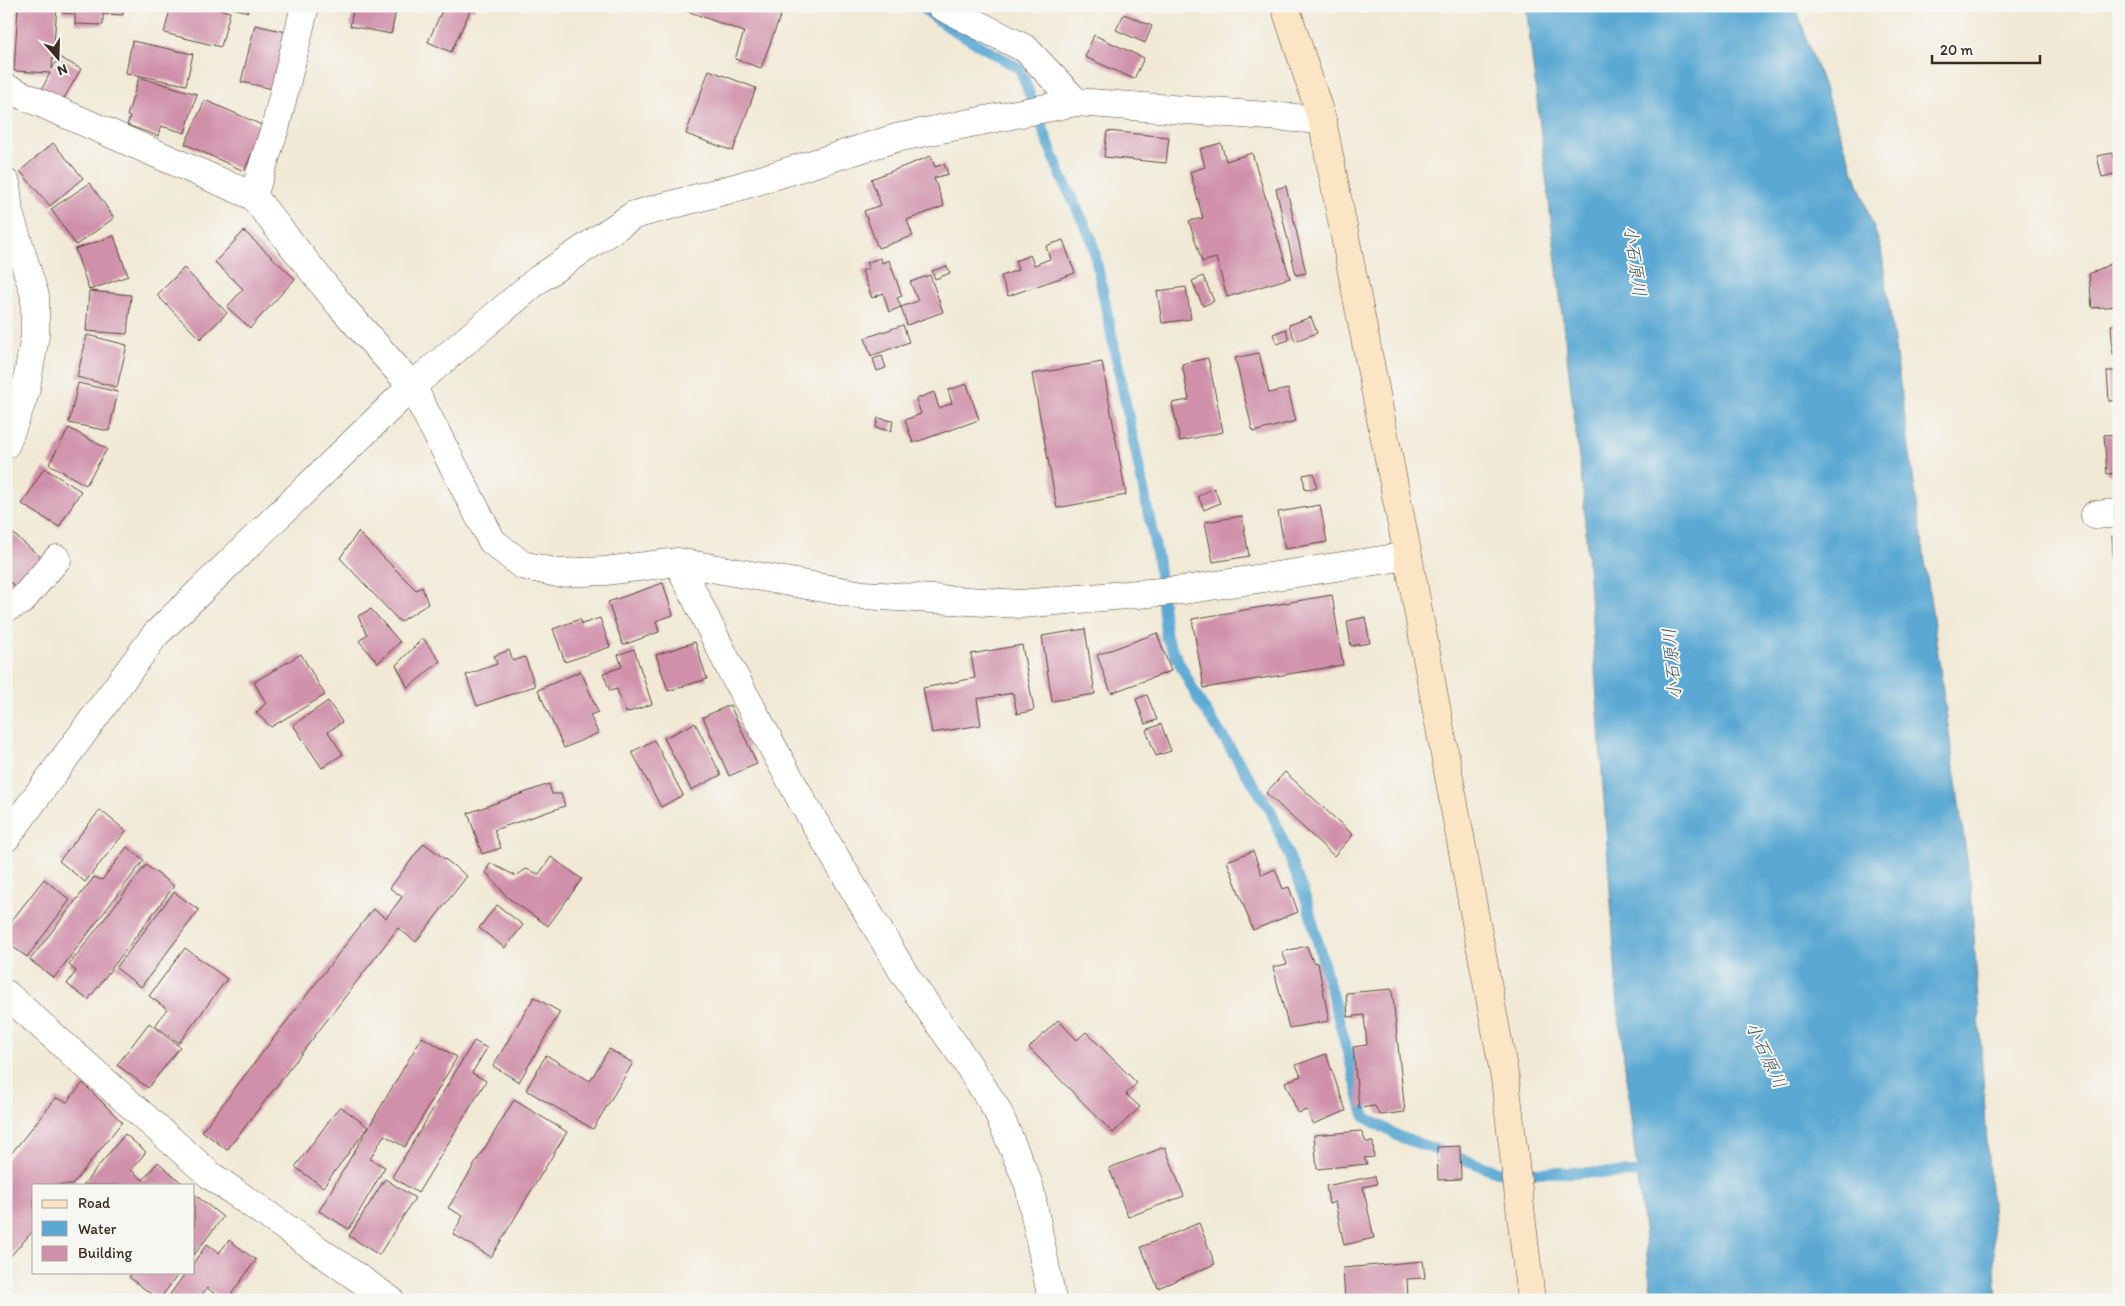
<svg xmlns="http://www.w3.org/2000/svg" width="2125" height="1306" viewBox="0 0 2125 1306" font-family="Itim,'Klee One',sans-serif">
	<style>
		.water { fill: #5aa8d3; stroke: #4a6978 }
		.lines { fill: none; stroke-linecap: round; stroke-linejoin: round }
		.stream { stroke: #5aa8d3; stroke-width: 11 }
		.building { fill: #d090aa }
		.street-casing { stroke: #564739; stroke-width: 29 }
		.secondary-casing { stroke: #564739; stroke-width: 29 }
		.street { stroke: #fff; stroke-width: 28 }
		.secondary { stroke: #fce5c4; stroke-width: 28 }
		.labels { text-anchor: middle; dominant-baseline: central; stroke-width: 4; stroke-linejoin: round; paint-order: stroke }
		.water-label { font-size: 18px; font-style: italic; fill: #46565d; stroke: #f6f6f2 }
	</style>
	<rect width="100%" height="100%" fill="#f6f6f2"/>
	<filter id="ink" filterUnits="userSpaceOnUse"><feTurbulence type="fractalNoise" baseFrequency=".02" numOctaves="2"/><feDisplacementMap in="SourceGraphic" scale="10" xChannelSelector="R" yChannelSelector="G"/><feConvolveMatrix kernelMatrix="1 2 1 2 8 2 1 2 1" color-interpolation-filters="sRGB"/></filter>
	<filter id="wash" filterUnits="userSpaceOnUse"><feTurbulence type="fractalNoise" baseFrequency=".0096" numOctaves="4" result="noise"/><feDisplacementMap in="SourceGraphic" scale="20" xChannelSelector="R" yChannelSelector="G"/><feGaussianBlur stdDeviation="1.12" result="paint"/><feColorMatrix in="noise" values="0 0 0 0 0 0 0 0 0 0 0 0 0 0 0 0 0 1.4 0 .05"/><feComposite in="paint" operator="in"/></filter>
	<g filter="url(#wash)">
		<rect width="100%" height="100%" fill="#f1e9d5"/>
		<path class="water" d="M 1526,6 L 1795,6 L 1881,248 L 1971,889 L 1997,1300 L 1652,1300 L 1618,1007 L 1583,492 Z"/>
		<g class="lines">
			<path class="stream" d="M 920,6 L 942,23 L 1020,69 L 1061,176 L 1092,240 L 1158,560 L 1166,637 L 1198,699 L 1271,811 L 1307,902 L 1365,1117 L 1400,1137 L 1499,1172 L 1652,1173"/>
		</g>
		<g id="blocks">
			<path class="building" d="M 18,6 L 57,6 L 52,69 L 59,57 L 81,69 L 63,100 L 42,89 L 50,73 L 14,71 Z
				M 62,6 L 123,6 L 123,15 L 103,14 L 103,25 L 75,24 L 75,14 L 62,13 Z
				M 171,6 L 207,6 L 230,12 L 221,47 L 164,33 Z
				M 225,6 L 249,6 L 248,12 Z
				M 354,6 L 397,6 L 391,34 L 350,26 Z
				M 444,6 L 475,6 L 474,11 L 471,9 L 451,52 L 428,42 Z
				M 674,6 L 784,6 L 761,68 L 735,59 L 744,32 Z
				M 1124,14 L 1152,26 L 1145,43 L 1116,30 Z
				M 255,25 L 291,33 L 278,90 L 241,82 Z
				M 1094,35 L 1144,58 L 1134,79 L 1085,57 Z
				M 132,41 L 193,54 L 186,85 L 126,73 Z
				M 709,70 L 756,88 L 733,151 L 686,134 Z
				M 139,77 L 197,94 L 185,133 L 161,126 L 158,136 L 127,125 L 130,117 L 127,116 Z
				M 205,100 L 264,126 L 244,171 L 185,144 Z
				M 1107,131 L 1169,137 L 1166,163 L 1104,157 Z
				M 53,143 L 83,178 L 50,206 L 20,171 Z
				M 1221,143 L 1226,161 L 1252,153 L 1290,278 L 1227,297 L 1216,258 L 1202,262 L 1189,221 L 1203,218 L 1190,172 L 1205,167 L 1200,149 Z
				M 2113,153 L 2118,173 L 2102,177 L 2097,156 Z
				M 931,156 L 935,167 L 944,164 L 948,174 L 934,178 L 944,206 L 907,220 L 913,236 L 878,248 L 864,211 L 881,205 L 871,179 Z
				M 90,183 L 114,218 L 76,245 L 51,209 Z
				M 1286,186 L 1306,273 L 1296,275 L 1276,189 Z
				M 244,231 L 295,279 L 250,328 L 227,307 L 243,289 L 215,262 Z
				M 114,236 L 128,276 L 89,290 L 75,249 Z
				M 1063,240 L 1075,273 L 1008,296 L 1001,276 L 1018,270 L 1015,261 L 1030,255 L 1034,265 L 1050,259 L 1046,246 Z
				M 880,258 L 882,263 L 889,260 L 902,296 L 897,298 L 901,307 L 889,312 L 883,293 L 872,298 L 862,271 L 869,268 L 866,263 Z
				M 2119,260 L 2119,306 L 2092,308 L 2089,274 Z
				M 947,266 L 950,273 L 935,279 L 932,271 Z
				M 184,268 L 227,313 L 200,339 L 157,295 Z
				M 930,275 L 943,312 L 907,325 L 901,307 L 918,301 L 910,282 Z
				M 1203,276 L 1214,301 L 1203,306 L 1192,281 Z
				M 1186,287 L 1191,319 L 1162,323 L 1157,291 Z
				M 89,291 L 131,295 L 127,334 L 86,331 Z
				M 1311,317 L 1317,333 L 1295,341 L 1289,325 Z
				M 903,325 L 909,342 L 871,356 L 865,338 Z
				M 2111,325 L 2119,325 L 2119,353 L 2113,354 Z
				M 1286,329 L 1289,340 L 1277,344 L 1273,334 Z
				M 87,335 L 127,345 L 117,387 L 77,377 Z
				M 1259,353 L 1269,393 L 1288,389 L 1296,421 L 1253,432 L 1235,358 Z
				M 882,356 L 886,368 L 877,371 L 873,359 Z
				M 1208,358 L 1223,432 L 1180,441 L 1172,403 L 1189,400 L 1182,364 Z
				M 1102,362 L 1126,495 L 1057,508 L 1032,374 Z
				M 2107,371 L 2119,371 L 2119,400 L 2109,401 Z
				M 78,383 L 118,392 L 109,431 L 69,423 Z
				M 967,384 L 979,420 L 913,443 L 905,420 L 921,414 L 916,399 L 934,392 L 939,408 L 952,403 L 948,390 Z
				M 878,418 L 893,421 L 891,431 L 876,428 Z
				M 69,428 L 107,449 L 86,485 L 49,464 Z
				M 2119,434 L 2119,473 L 2107,474 L 2104,435 Z
				M 44,468 L 81,491 L 59,527 L 22,504 Z
				M 1314,473 L 1317,488 L 1305,490 L 1303,475 Z
				M 1214,488 L 1220,503 L 1204,510 L 1198,496 Z
				M 1320,505 L 1327,542 L 1285,549 L 1278,512 Z
				M 1242,516 L 1249,556 L 1213,562 L 1205,522 Z
				M 11,532 L 43,559 L 17,588 L 6,579 L 6,537 Z
				M 358,532 L 416,590 L 422,587 L 428,604 L 400,622 L 340,558 Z
				M 2112,536 L 2119,536 L 2119,586 L 2115,587 Z
				M 663,583 L 673,615 L 656,621 L 659,632 L 623,645 L 608,602 Z
				M 1332,595 L 1343,665 L 1204,688 L 1192,619 Z
				M 371,609 L 400,642 L 378,663 L 359,641 L 367,634 L 358,616 Z
				M 1365,617 L 1370,643 L 1351,646 L 1347,621 Z
				M 600,618 L 610,647 L 565,662 L 553,629 L 580,619 L 582,624 Z
				M 1085,629 L 1095,694 L 1052,701 L 1042,636 Z
				M 1157,633 L 1171,671 L 1111,693 L 1097,655 Z
				M 423,638 L 440,661 L 408,688 L 396,665 Z
				M 695,642 L 707,679 L 668,691 L 656,655 Z
				M 1022,645 L 1034,710 L 1017,714 L 1013,693 L 977,699 L 981,725 L 932,733 L 923,688 L 975,678 L 971,654 Z
				M 634,649 L 652,704 L 626,713 L 617,689 L 610,691 L 603,673 L 622,667 L 618,655 Z
				M 509,650 L 513,661 L 525,657 L 535,686 L 477,706 L 466,675 L 497,664 L 494,656 Z
				M 301,654 L 325,695 L 271,727 L 256,713 L 266,703 L 254,682 Z
				M 581,671 L 598,712 L 590,715 L 598,733 L 564,748 L 538,690 Z
				M 1147,695 L 1157,720 L 1145,724 L 1136,699 Z
				M 328,701 L 342,722 L 328,732 L 343,754 L 322,768 L 293,725 Z
				M 730,705 L 757,764 L 729,776 L 703,717 Z
				M 695,723 L 721,775 L 691,790 L 664,738 Z
				M 1161,724 L 1171,751 L 1156,756 L 1146,730 Z
				M 654,740 L 683,795 L 661,807 L 632,752 Z
				M 1285,772 L 1353,835 L 1334,856 L 1266,793 Z
				M 549,784 L 552,794 L 561,794 L 565,806 L 494,830 L 501,848 L 482,854 L 468,813 Z
				M 100,810 L 126,831 L 85,882 L 59,861 Z
				M 424,843 L 467,876 L 416,942 L 398,928 L 227,1150 L 202,1131 L 373,909 L 386,918 L 402,897 L 390,888 Z
				M 127,847 L 144,860 L 54,978 L 30,960 L 94,877 L 102,880 Z
				M 1253,851 L 1262,875 L 1275,869 L 1283,889 L 1289,887 L 1298,912 L 1253,930 L 1227,861 Z
				M 551,857 L 582,879 L 548,926 L 507,897 L 486,872 L 490,863 L 516,876 L 526,869 L 539,874 Z
				M 146,865 L 174,886 L 88,1000 L 67,984 L 76,971 L 69,965 Z
				M 44,879 L 70,900 L 27,957 L 6,942 L 6,928 Z
				M 174,892 L 199,910 L 141,987 L 116,968 Z
				M 497,905 L 523,925 L 505,948 L 479,928 Z
				M 1307,946 L 1313,962 L 1318,963 L 1329,1021 L 1289,1028 L 1273,967 L 1287,964 L 1282,952 Z
				M 185,948 L 227,979 L 179,1043 L 155,1026 L 167,1009 L 149,996 Z
				M 1392,989 L 1405,1112 L 1380,1115 L 1375,1106 L 1359,1108 L 1353,1047 L 1367,1045 L 1364,1015 L 1348,1017 L 1346,993 Z
				M 534,997 L 560,1012 L 519,1082 L 493,1066 Z
				M 1058,1020 L 1077,1040 L 1086,1032 L 1137,1083 L 1126,1094 L 1140,1107 L 1113,1133 L 1029,1048 Z
				M 149,1023 L 180,1047 L 148,1088 L 117,1065 Z
				M 422,1037 L 457,1057 L 405,1147 L 384,1135 L 370,1159 L 385,1167 L 349,1229 L 319,1211 Z
				M 474,1041 L 487,1048 L 472,1073 L 486,1081 L 418,1193 L 392,1177 Z
				M 609,1049 L 633,1063 L 593,1129 L 526,1090 L 546,1055 L 590,1081 Z
				M 1326,1054 L 1346,1111 L 1313,1124 L 1307,1110 L 1298,1113 L 1285,1082 L 1301,1076 L 1296,1065 Z
				M 83,1083 L 122,1122 L 72,1185 L 34,1185 L 34,1230 L 6,1261 L 6,1160 L 56,1098 L 67,1102 Z
				M 514,1100 L 567,1132 L 491,1257 L 453,1234 L 463,1216 L 448,1208 Z
				M 340,1106 L 368,1127 L 323,1187 L 295,1167 Z
				M 1361,1131 L 1366,1142 L 1373,1142 L 1374,1157 L 1364,1158 L 1367,1164 L 1317,1169 L 1314,1135 Z
				M 125,1134 L 146,1152 L 131,1170 L 143,1180 L 158,1162 L 184,1185 L 83,1185 Z
				M 1460,1146 L 1461,1179 L 1438,1180 L 1437,1147 Z
				M 1165,1147 L 1184,1196 L 1128,1217 L 1109,1168 Z
				M 1375,1176 L 1377,1184 L 1363,1187 L 1374,1238 L 1344,1245 L 1335,1202 L 1329,1204 L 1326,1186 Z
				M 385,1179 L 415,1198 L 379,1255 L 349,1236 Z
				M 194,1194 L 223,1217 L 194,1255 Z
				M 1199,1223 L 1215,1264 L 1158,1288 L 1141,1247 Z
				M 229,1240 L 256,1260 L 227,1300 L 223,1300 L 207,1288 L 198,1300 L 166,1300 L 186,1272 L 194,1272 L 194,1262 L 207,1244 L 219,1253 Z
				M 1423,1261 L 1425,1278 L 1407,1279 L 1408,1300 L 1345,1300 L 1343,1268 Z
				M 132,1272 L 180,1272 L 159,1300 L 129,1277 Z"/>
		</g>
	</g>
	<g filter="url(#ink)">
		<use href="#blocks" fill-opacity="0" stroke="#564739" stroke-width="1"/>
		<g class="lines">
			<defs>
				<path id="street" d="M 941,6 L 1026,49 L 1076,102
					M 6,88 L 253,196 L 340,305 L 412,386 L 492,541 L 522,565 L 558,573 L 605,571 L 678,562 L 863,595 L 1021,604 L 1184,590 L 1408,556
					M 6,183 L 9,213 L 35,296 L 35,336 L 25,393 L 6,444
					M 253,196 L 276,125 L 305,6
					M 2095,515 L 2119,513
					M 678,562 L 732,672 L 803,803 L 905,975 L 965,1060 L 997,1110 L 1029,1185 L 1052,1300
					M 6,608 L 21,601 L 57,559
					M 6,838 L 155,635 L 412,386 L 539,279 L 634,215 L 738,187 L 896,138 L 1076,102 L 1322,120
					M 6,994 L 210,1175 L 390,1300"/>
				<path id="secondary" d="M 1285,6 L 1322,120 L 1408,556 L 1505,1079 L 1531,1300"/>
			</defs>
			<use href="#street" class="street-casing"/>
			<use href="#secondary" class="secondary-casing"/>
			<use href="#street" class="street"/>
			<use href="#secondary" class="secondary"/>
		</g>
	</g>
	<g class="labels">
		<g class="water-label">
			<text transform="translate(1635 261) rotate(82)">小石原川</text>
			<text transform="translate(1672 664) rotate(-95)">小石原川</text>
			<text transform="translate(1766 1055) rotate(65)">小石原川</text>
		</g>
	</g>
	<rect width="2125" height="1306" fill="none" stroke="#f6f6f2" stroke-width="25"/>
	<rect x="32" y="1184" width="162" height="90" fill="#f6f6f2" stroke="#aba49d"/>
	<rect x="42" y="1200" width="25" height="8" fill="#fce5c4" stroke="#aba49d"/>
	<text x="78" y="1208" font-size="15" fill="#3b2a1e">Road</text>
	<rect x="42" y="1221" width="25" height="15" fill="#5aa8d3" stroke="#aba49d"/>
	<text x="78" y="1234" font-size="15" fill="#3b2a1e">Water</text>
	<rect x="42" y="1246" width="25" height="15" fill="#d090aa" stroke="#aba49d"/>
	<text x="78" y="1258" font-size="15" fill="#3b2a1e">Building</text>
	<g transform="translate(58 58) rotate(160)" stroke="#f6f6f2" stroke-width="4" paint-order="stroke">
	<path d="M0-4L9 19L0 12L-9 19Z" fill="#3b2a1e"/>
	<text y="-8" font-size="14" font-weight="bold" text-anchor="middle" fill="#3b2a1e">N</text>
	</g>
	<path d="M1932 55v8h108v-8" fill="none" stroke="#3b2a1e" stroke-width="2.5"/>
	<text x="1940" y="55" font-size="15" fill="#3b2a1e" stroke="#f6f6f2" stroke-width="4" paint-order="stroke">20 m</text>
</svg>
